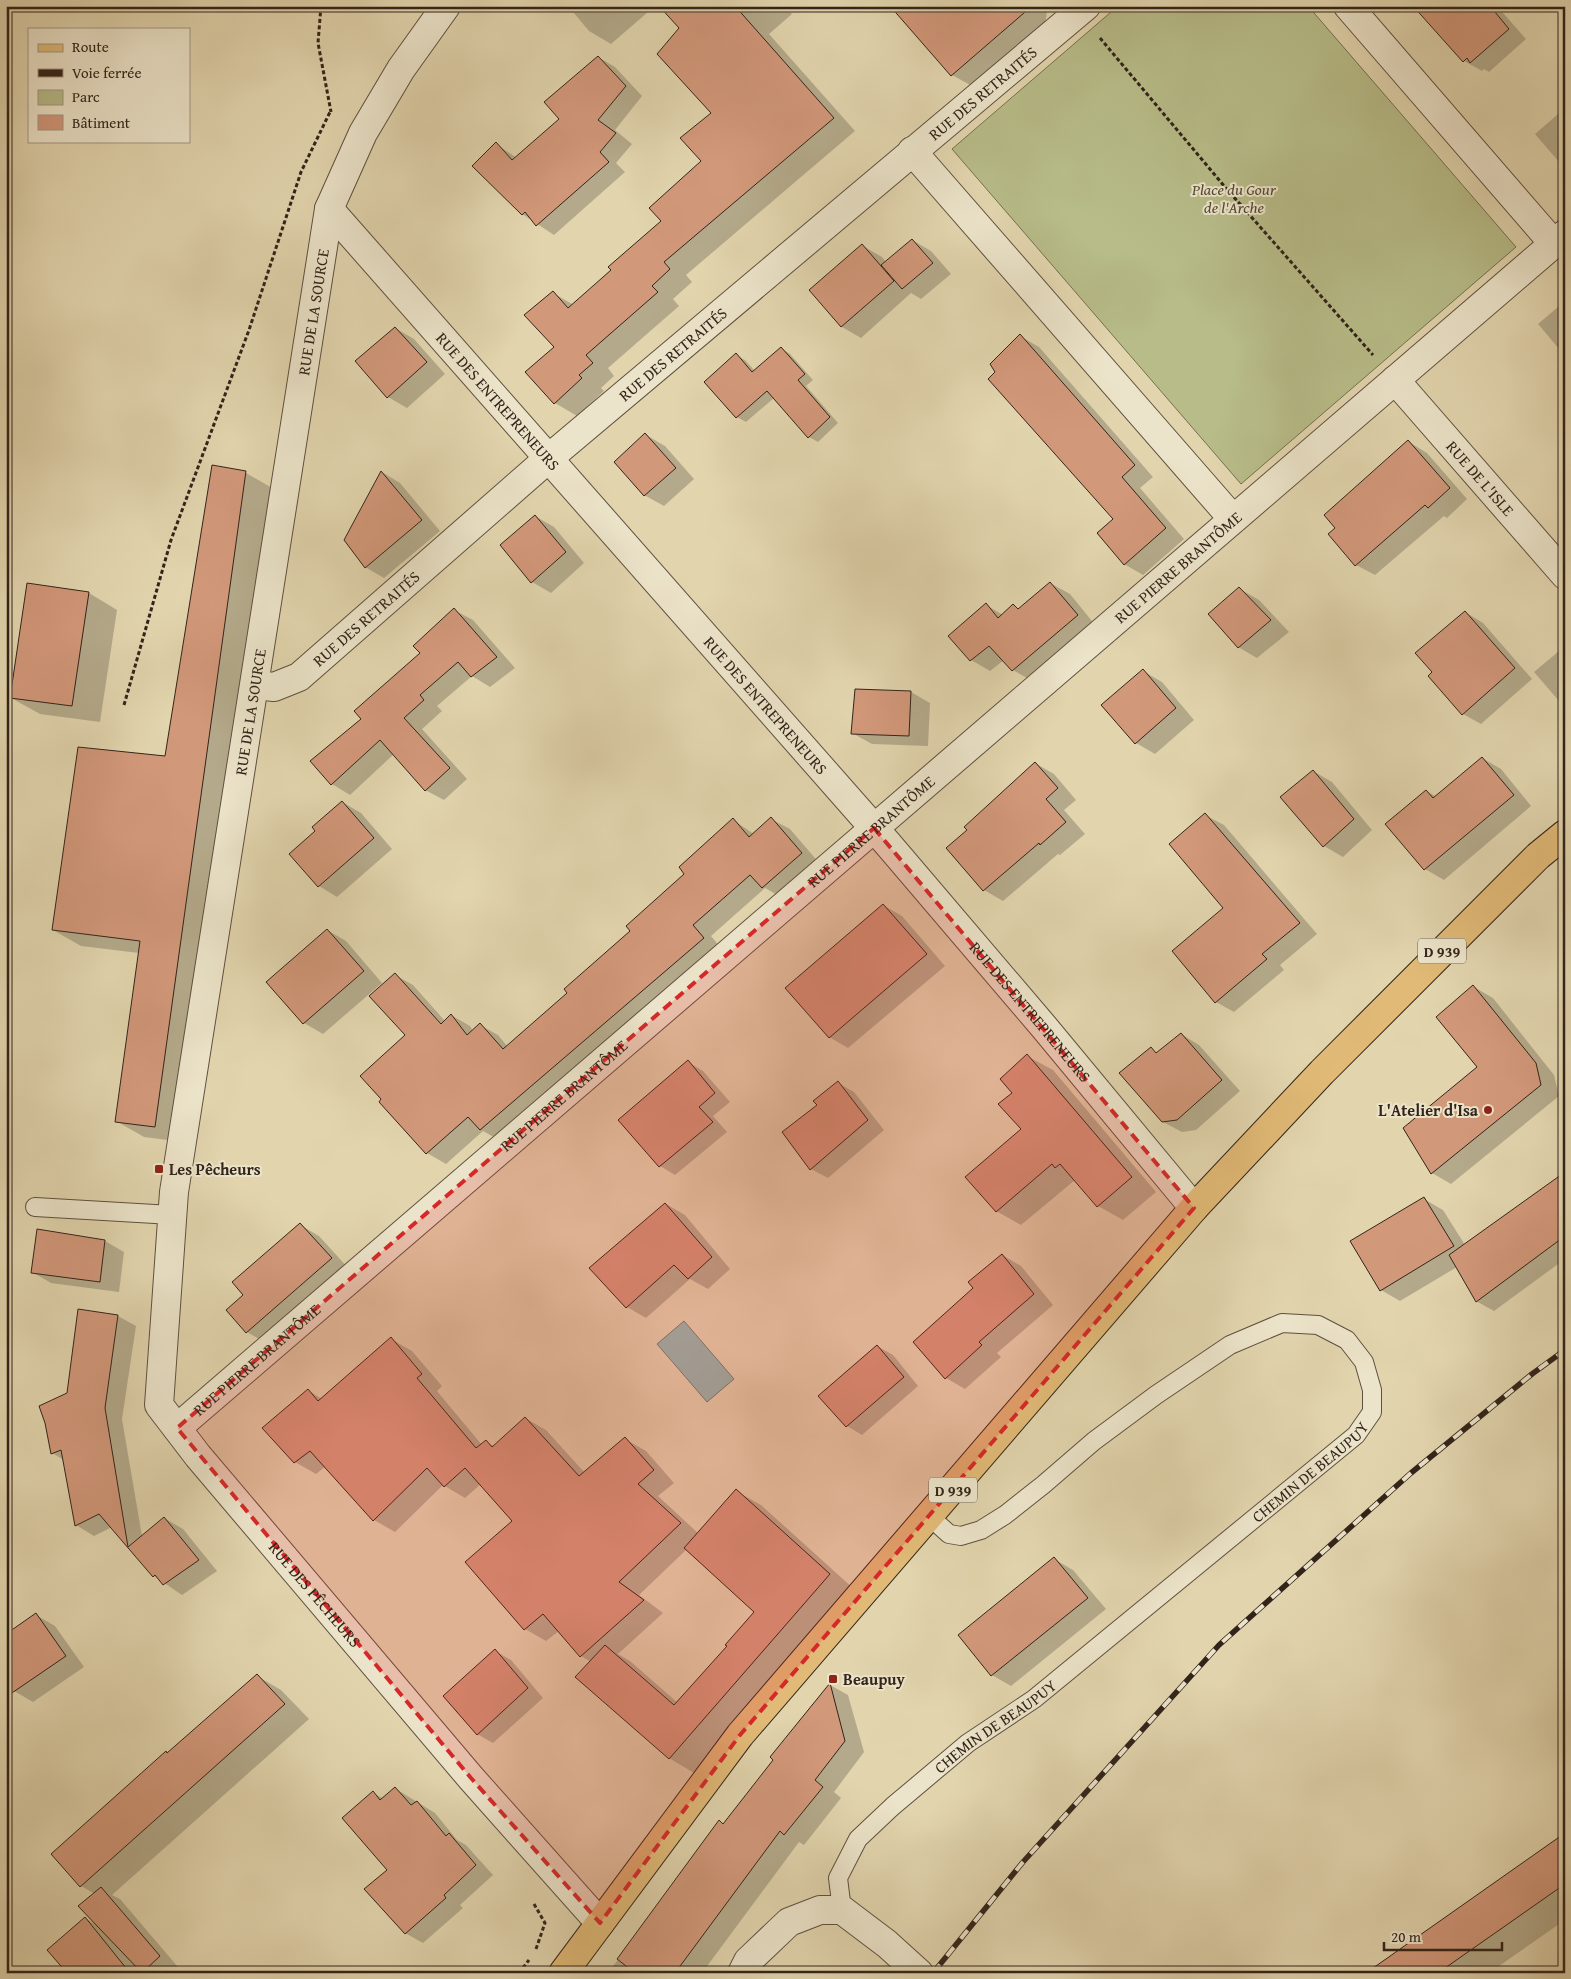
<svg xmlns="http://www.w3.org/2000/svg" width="1571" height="1979" viewBox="0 0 1571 1979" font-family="'Gentium Book Plus',serif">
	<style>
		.green { fill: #b7bc88; stroke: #747051 }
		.water { fill: #95b8ad; stroke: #6d7d72 }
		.shadow { fill: #0003; fill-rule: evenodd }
		.building { fill: #d2987a; stroke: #32241a }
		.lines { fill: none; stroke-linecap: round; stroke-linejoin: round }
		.lane-casing { stroke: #5e503f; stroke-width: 20 }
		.street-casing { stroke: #5e503f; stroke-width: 30 }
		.primary-casing { stroke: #32241a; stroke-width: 30 }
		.path { stroke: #32241a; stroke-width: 3; stroke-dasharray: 4 2.5; stroke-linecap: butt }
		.lane { stroke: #ece4ca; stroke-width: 18 }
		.street { stroke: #ece4ca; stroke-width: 28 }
		.primary { stroke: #e1ba77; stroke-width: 28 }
		.rail-casing { stroke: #32241a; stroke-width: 5.5 }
		.rail { stroke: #ece4ca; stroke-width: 4; stroke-dasharray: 11; stroke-linecap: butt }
		.marked { fill: #d62828; fill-opacity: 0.2; stroke: #d62828; stroke-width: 4; stroke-dasharray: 10 6; stroke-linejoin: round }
		.poi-dot { fill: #8f2418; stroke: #ece4ca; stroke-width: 2 }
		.labels { text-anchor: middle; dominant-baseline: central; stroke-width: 4; stroke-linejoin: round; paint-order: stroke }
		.shield { fill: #ece4ca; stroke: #6a5e4f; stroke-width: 1 }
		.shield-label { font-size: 15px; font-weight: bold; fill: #32241a }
		.street-label { font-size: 16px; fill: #32241a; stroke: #ece4ca }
		.park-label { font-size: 16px; font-style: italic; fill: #534a36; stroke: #ece4ca }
		.poi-label { font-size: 16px; font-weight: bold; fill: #32241a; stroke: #ece4ca; text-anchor: start }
	</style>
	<rect width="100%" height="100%" fill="#e2d5ae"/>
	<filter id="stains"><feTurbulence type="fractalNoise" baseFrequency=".004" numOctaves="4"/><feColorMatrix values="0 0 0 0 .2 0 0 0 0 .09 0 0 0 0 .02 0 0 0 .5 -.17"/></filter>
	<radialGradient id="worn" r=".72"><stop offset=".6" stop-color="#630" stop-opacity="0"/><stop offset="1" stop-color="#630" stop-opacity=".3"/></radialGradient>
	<path class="green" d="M 1118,6 L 1308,6 L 1516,247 L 1241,484 L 952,149 Z"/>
	<path class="water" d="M 684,1321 L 734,1379 L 707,1402 L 657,1344 Z"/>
	<path class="shadow" d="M 568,6 L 655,6 L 611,44 L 589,31 Z
		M 660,6 L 785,6 L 792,14 L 769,34 L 855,131 L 686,275 L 692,282 L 673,299 L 679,306 L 608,368 L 614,376 L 601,388 L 604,391 L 577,416 L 555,403 L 556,347 L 553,293 L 574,305 L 662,221 L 702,162 L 713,113 L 680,28 Z
		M 946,6 L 1043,6 L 1047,11 L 1045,26 L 974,87 L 952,75 Z
		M 1421,6 L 1497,6 L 1526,39 L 1489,72 L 1484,69 L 1482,71 L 1464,61 L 1418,9 Z
		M 598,57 L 615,67 L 642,96 L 615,130 L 632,144 L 616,163 L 625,172 L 554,235 L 522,214 L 496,144 L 517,158 L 561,119 Z
		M 1565,108 L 1565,169 L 1535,134 Z
		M 912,240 L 931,251 L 951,274 L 921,299 L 911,293 L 861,338 L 842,327 L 811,290 L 863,246 L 882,257 L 886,262 Z
		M 1565,301 L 1565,356 L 1538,324 Z
		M 395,328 L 414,339 L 445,374 L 407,408 L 388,397 Z
		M 1020,336 L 1039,347 L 1153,477 L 1140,488 L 1184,539 L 1143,575 L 1124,564 L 1114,519 Z
		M 781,348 L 790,354 L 813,380 L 806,386 L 838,423 L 818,442 L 809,437 L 774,398 L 746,422 L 737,417 L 736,355 L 745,360 L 755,371 Z
		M 646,435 L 665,446 L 694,479 L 664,506 L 644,495 Z
		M 1409,442 L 1427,453 L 1467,499 L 1447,518 L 1444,516 L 1375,575 L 1356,565 L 1337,528 Z
		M 213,467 L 246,473 L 274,489 L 183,1142 L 144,1137 L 116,1121 L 139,953 L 81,946 L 53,930 L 166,757 Z
		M 382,472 L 400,483 L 440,531 L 384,578 L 365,567 Z
		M 535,516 L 554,527 L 584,563 L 551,593 L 532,582 L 501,545 Z
		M 1050,583 L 1070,594 L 1096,626 L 1032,681 L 1013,670 L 1004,660 L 990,671 L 971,660 L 986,605 L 1003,615 L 1013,606 L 1020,610 Z
		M 1240,589 L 1259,600 L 1289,632 L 1257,658 L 1238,647 Z
		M 89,593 L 117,610 L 100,722 L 40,714 L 11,698 Z
		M 454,610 L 473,620 L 515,668 L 490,687 L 472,676 L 437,706 L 442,711 L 422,729 L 467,779 L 444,800 L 425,790 L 394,754 L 350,795 L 332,784 L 363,719 L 421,653 Z
		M 1465,612 L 1483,623 L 1532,679 L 1481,724 L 1463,714 L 1434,672 Z
		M 1565,646 L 1565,708 L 1534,672 Z
		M 1143,671 L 1162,682 L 1194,720 L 1155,754 L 1136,743 Z
		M 856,690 L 911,692 L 930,703 L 928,746 L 872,744 L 852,733 Z
		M 1482,758 L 1501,769 L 1531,806 L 1444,880 L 1425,869 L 1387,824 L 1426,791 L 1437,797 Z
		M 1035,763 L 1054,774 L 1076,800 L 1064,810 L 1085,834 L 1060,855 L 1058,854 L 1003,901 L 984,890 L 948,849 Z
		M 1313,771 L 1332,782 L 1372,830 L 1343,857 L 1324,846 Z
		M 342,802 L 361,813 L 392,849 L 337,897 L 319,886 L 316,831 Z
		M 1205,815 L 1224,825 L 1317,934 L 1280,965 L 1284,970 L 1234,1012 L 1216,1002 L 1225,908 Z
		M 771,819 L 790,829 L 820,864 L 781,897 L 765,888 L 711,936 L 722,949 L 499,1140 L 483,1131 L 446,1164 L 427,1153 L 380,1102 L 407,1035 L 395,975 L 413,985 L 445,1021 L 451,1015 L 470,1026 L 473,1031 L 480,1025 L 498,1035 L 508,1047 L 569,993 L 631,931 L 686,874 L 733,820 L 754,834 Z
		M 883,905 L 902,916 L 945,966 L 848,1048 L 829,1037 Z
		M 327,930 L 346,941 L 382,983 L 323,1034 L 304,1023 L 268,982 Z
		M 1474,987 L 1493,998 L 1554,1075 L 1559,1096 L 1451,1184 L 1432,1173 L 1479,1067 Z
		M 1181,1034 L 1199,1045 L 1240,1091 L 1196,1130 L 1182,1132 L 1163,1122 L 1151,1049 L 1158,1053 Z
		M 1027,1056 L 1053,1070 L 1156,1192 L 1123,1220 L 1098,1206 L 1075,1180 L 1021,1225 L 996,1211 L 1022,1129 L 1014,1093 Z
		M 688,1062 L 703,1071 L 730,1102 L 713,1116 L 727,1132 L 675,1175 L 660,1166 L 620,1120 Z
		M 838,1083 L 854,1092 L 884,1130 L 828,1178 L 811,1169 L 818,1105 Z
		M 1565,1173 L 1565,1259 L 1494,1311 L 1476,1301 L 1457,1267 L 1400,1301 L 1381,1290 L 1352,1242 L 1424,1199 L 1443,1210 L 1465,1245 Z
		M 666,1204 L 685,1215 L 730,1269 L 708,1289 L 690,1279 L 646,1318 L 627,1307 Z
		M 300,1225 L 319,1236 L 350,1270 L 266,1343 L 247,1332 L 245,1295 Z
		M 38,1231 L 105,1241 L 124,1252 L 119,1292 L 51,1283 L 32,1272 Z
		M 1002,1255 L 1021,1266 L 1053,1305 L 997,1353 L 1001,1357 L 965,1389 L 946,1378 L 915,1342 L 975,1288 Z
		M 79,1311 L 118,1316 L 136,1326 L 122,1419 L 142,1536 L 164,1518 L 183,1529 L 217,1571 L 182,1595 L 154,1576 L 112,1527 L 94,1536 L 76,1525 L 64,1460 L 52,1453 L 68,1394 Z
		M 391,1339 L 412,1351 L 442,1386 L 437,1391 L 482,1445 L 486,1442 L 494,1446 L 525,1418 L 546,1430 L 585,1473 L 625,1439 L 646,1451 L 674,1483 L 658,1496 L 699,1534 L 736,1491 L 761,1505 L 854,1589 L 694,1773 L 669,1758 L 591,1662 L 581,1656 L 559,1631 L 546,1641 L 525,1629 L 467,1562 L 514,1521 L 481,1484 L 465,1498 L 443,1485 L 395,1532 L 374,1520 L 326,1466 L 316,1474 L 295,1462 L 264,1428 L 308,1390 L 322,1399 ZM 687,1549 L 756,1612 L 729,1646 L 678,1703 L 630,1661 L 618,1654 L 663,1613 L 639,1595 Z
		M 877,1346 L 893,1355 L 918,1386 L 862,1435 L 847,1426 Z
		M 1054,1559 L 1073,1570 L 1106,1609 L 1011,1686 L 992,1675 Z
		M 36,1615 L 55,1626 L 84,1667 L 33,1702 L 14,1691 L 6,1680 Z
		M 495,1651 L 511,1660 L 543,1698 L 493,1743 L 477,1734 Z
		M 257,1676 L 281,1690 L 309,1719 L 112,1895 L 120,1899 L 178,1967 L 171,1973 L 143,1973 L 135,1965 L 134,1967 L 139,1973 L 68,1973 L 85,1918 L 97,1925 L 95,1894 L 81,1886 L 52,1854 Z
		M 830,1685 L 848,1695 L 864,1752 L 834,1792 L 841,1798 L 804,1845 L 799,1842 L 702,1973 L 608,1973 L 719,1822 L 724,1825 Z
		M 396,1789 L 435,1813 L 457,1840 L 466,1845 L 493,1875 L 460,1905 L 463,1908 L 423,1943 L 405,1933 L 388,1870 L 373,1793 L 384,1799 Z
		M 1565,1834 L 1565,1920 L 1489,1973 L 1368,1973 Z"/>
	<path class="building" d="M 659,6 L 735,6 L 834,118 L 664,262 L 670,269 L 652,286 L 658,292 L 586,355 L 593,363 L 579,375 L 582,378 L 554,404 L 525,372 L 554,347 L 524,315 L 553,291 L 568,308 L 611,270 L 608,267 L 661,221 L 649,208 L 701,161 L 680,138 L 711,113 L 657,54 L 679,28 Z
		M 890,6 L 1032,6 L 951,76 Z
		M 1413,6 L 1490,6 L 1509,29 L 1470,63 L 1467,58 L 1463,62 Z
		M 598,56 L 626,86 L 598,120 L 616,133 L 600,152 L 609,162 L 536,226 L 525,212 L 522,215 L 472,166 L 496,142 L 512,160 L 559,119 L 544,102 Z
		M 912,239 L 933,263 L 902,289 L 881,265 Z
		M 862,244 L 894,281 L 841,327 L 809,290 Z
		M 395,327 L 427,362 L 387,398 L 355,361 Z
		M 1020,334 L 1135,465 L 1122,477 L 1166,528 L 1124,565 L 1097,533 L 1113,519 L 988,379 L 995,372 L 990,364 Z
		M 781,347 L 805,374 L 798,380 L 830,417 L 808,438 L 767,391 L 736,418 L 704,382 L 736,353 L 752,372 Z
		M 645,433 L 676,468 L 644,496 L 614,462 Z
		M 1408,440 L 1450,488 L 1428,508 L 1425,505 L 1355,566 L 1328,534 L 1335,528 L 1324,515 Z
		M 212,465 L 246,471 L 155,1127 L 115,1122 L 140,941 L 52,930 L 78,747 L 165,756 Z
		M 381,471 L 422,520 L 365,568 L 344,540 Z
		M 535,515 L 566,552 L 531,583 L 500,545 Z
		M 1050,582 L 1078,615 L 1012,671 L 989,646 L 970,661 L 948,636 L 986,603 L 998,618 L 1013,604 L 1018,609 Z
		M 27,583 L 89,592 L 72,706 L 10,698 Z
		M 1239,587 L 1271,620 L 1238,648 L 1208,614 Z
		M 454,608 L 497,657 L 471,677 L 458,662 L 420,695 L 424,700 L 404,718 L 450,768 L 425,791 L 380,740 L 331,785 L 310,761 L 361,719 L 354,711 L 420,653 L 413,646 Z
		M 1465,611 L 1515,668 L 1462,715 L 1428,676 L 1432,672 L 1415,653 Z
		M 1143,669 L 1176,708 L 1135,744 L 1101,705 Z
		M 855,689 L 911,691 L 909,736 L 851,734 Z
		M 1482,757 L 1514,795 L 1424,870 L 1385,824 L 1426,790 L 1433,798 Z
		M 1035,762 L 1058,788 L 1046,799 L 1066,822 L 1040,845 L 1039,843 L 983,891 L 946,848 L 967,830 L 964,827 Z
		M 1313,770 L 1354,819 L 1323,847 L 1280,797 Z
		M 342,801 L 374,838 L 318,887 L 289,854 L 315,831 L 312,827 Z
		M 1205,813 L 1300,923 L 1262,954 L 1267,959 L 1215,1003 L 1172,951 L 1223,908 L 1169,844 Z
		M 771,817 L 802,853 L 762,888 L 750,875 L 693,925 L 704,938 L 480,1130 L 468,1117 L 426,1154 L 379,1102 L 381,1099 L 360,1076 L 405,1035 L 369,996 L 395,973 L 441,1024 L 451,1014 L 467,1035 L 480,1023 L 503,1049 L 567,993 L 564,989 L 630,931 L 626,926 L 684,874 L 679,867 L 733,818 L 749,837 Z
		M 883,904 L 927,954 L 829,1038 L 785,988 Z
		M 327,929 L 364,971 L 303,1024 L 266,982 Z
		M 1473,985 L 1536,1063 L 1541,1085 L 1431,1174 L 1403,1128 L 1477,1067 L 1436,1017 Z
		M 1181,1033 L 1222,1080 L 1177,1120 L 1162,1122 L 1119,1073 L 1151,1047 L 1156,1053 Z
		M 1027,1054 L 1132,1177 L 1097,1207 L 1060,1164 L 1055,1168 L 1052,1164 L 996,1212 L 965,1177 L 1021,1129 L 998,1104 L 1012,1093 L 1000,1079 Z
		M 688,1060 L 715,1093 L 699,1107 L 713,1122 L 659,1167 L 618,1120 Z
		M 838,1081 L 868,1120 L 810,1170 L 782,1132 L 817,1105 L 813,1101 Z
		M 1565,1172 L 1565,1236 L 1476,1302 L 1449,1255 Z
		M 1424,1197 L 1454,1246 L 1380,1291 L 1350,1241 Z
		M 665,1203 L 712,1257 L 688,1279 L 674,1265 L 626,1308 L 589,1268 Z
		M 300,1223 L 332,1258 L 246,1333 L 226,1310 L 243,1295 L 232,1282 Z
		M 37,1229 L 105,1240 L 100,1282 L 31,1273 Z
		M 1002,1254 L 1034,1294 L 979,1342 L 982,1345 L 945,1379 L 913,1342 L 973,1288 L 968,1282 Z
		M 78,1309 L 118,1315 L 105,1408 L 128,1547 L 164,1517 L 199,1560 L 163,1585 L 155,1575 L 153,1577 L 99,1514 L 75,1526 L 61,1450 L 51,1454 L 45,1423 L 39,1406 L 67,1393 Z
		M 391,1337 L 422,1374 L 417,1378 L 476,1448 L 486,1440 L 492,1447 L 525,1417 L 579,1476 L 625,1437 L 654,1470 L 638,1484 L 681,1523 L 619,1582 L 644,1600 L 580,1657 L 543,1614 L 524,1630 L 465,1562 L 512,1521 L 465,1468 L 444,1487 L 427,1468 L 373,1521 L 310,1451 L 294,1463 L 262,1428 L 308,1389 L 318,1401 Z
		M 877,1345 L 904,1377 L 846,1427 L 818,1396 Z
		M 736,1489 L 830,1574 L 669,1759 L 575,1677 L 605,1645 L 674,1705 L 727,1646 L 725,1645 L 754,1612 L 684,1548 Z
		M 1054,1557 L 1088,1598 L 991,1676 L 958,1635 Z
		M 36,1613 L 66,1656 L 6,1697 L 6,1634 Z
		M 495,1649 L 528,1688 L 477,1735 L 443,1696 Z
		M 257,1674 L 285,1704 L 80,1887 L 51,1854 L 166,1751 L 167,1753 Z
		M 830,1683 L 845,1741 L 815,1780 L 823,1787 L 784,1835 L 780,1831 L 675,1973 L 635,1973 L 617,1959 L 719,1820 L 723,1824 L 773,1760 L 770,1757 Z
		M 395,1787 L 411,1805 L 417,1801 L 446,1836 L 449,1833 L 476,1865 L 444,1895 L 446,1898 L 405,1934 L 364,1889 L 387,1870 L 342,1818 L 373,1791 L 380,1800 Z
		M 1565,1833 L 1565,1884 L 1438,1973 L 1366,1973 Z
		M 101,1887 L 160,1956 L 142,1973 L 78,1906 Z
		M 85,1917 L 130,1973 L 67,1973 L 47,1950 Z"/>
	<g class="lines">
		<defs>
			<g id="lane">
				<path d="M 35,1207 L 172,1215"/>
				<path id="s1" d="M 842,1910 L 838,1878 L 858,1839 L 893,1806 L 968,1743 L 1034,1699 L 1356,1435 L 1372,1412 L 1372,1390 L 1364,1362 L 1347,1340 L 1318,1325 L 1282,1323 L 1230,1345 L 1156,1395 L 1094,1441 L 1043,1485 L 1005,1515 L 981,1530 L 961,1536 L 949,1534 L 930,1517"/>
			</g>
			<g id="street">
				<path id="s2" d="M 446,6 L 401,69 L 363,133 L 329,209 L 174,1192 L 159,1405 L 198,1456 L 471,1778 L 600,1923"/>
				<path d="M 1348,6 L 1554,244"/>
				<path d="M 912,151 L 1233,519"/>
				<path id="s3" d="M 329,209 L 888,844 L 1044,1027 L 1194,1208"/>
				<path id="s4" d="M 1395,380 L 1565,575"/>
				<path id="s5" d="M 255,685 L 274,687 L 299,677 L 549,458 L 1086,6"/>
				<path id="s6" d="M 177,1428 L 1565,234"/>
				<path d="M 742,1973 L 748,1961 L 789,1922 L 820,1910 L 842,1910 L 887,1944 L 919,1973"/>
			</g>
			<path id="primary" d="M 563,1973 L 740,1735 L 1194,1208 L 1322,1072 L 1538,856 L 1565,834"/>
		</defs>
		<use href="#lane" class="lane-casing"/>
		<use href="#street" class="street-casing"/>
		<use href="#primary" class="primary-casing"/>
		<path class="path" d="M 321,6 L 318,43 L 331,112
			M 1100,38 L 1225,187 L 1373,355
			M 124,705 L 171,540 L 249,330 L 301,172 L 330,112
			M 534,1904 L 545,1923 L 536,1949
			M 519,1973 L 529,1960"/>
		<use href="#lane" class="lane"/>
		<use href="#street" class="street"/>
		<use href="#primary" class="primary"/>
		<defs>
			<path id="rail" d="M 933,1973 L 1023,1862 L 1219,1645 L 1411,1473 L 1532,1374 L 1565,1350"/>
		</defs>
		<use href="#rail" class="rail-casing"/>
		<use href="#rail" class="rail"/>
	</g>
	<path class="marked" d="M 874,828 L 1194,1208 L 740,1735 L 600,1923 L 471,1778 L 177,1428 Z"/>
	<g class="poi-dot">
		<circle cx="1488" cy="1110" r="5"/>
		<rect x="154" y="1164" width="10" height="10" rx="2.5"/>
		<rect x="828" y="1674" width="10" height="10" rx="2.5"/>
	</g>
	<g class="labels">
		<g class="shield">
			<rect x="1418" y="938.5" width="48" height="25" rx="4"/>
			<rect x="929" y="1477.5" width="48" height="25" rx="4"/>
		</g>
		<g class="shield-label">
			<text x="1442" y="951">D 939</text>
			<text x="953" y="1490">D 939</text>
		</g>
		<g class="street-label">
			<text stroke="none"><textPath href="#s5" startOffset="945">RUE DES RETRAITÉS</textPath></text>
			<text transform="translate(313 312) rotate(-81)">RUE DE LA SOURCE</text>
			<text stroke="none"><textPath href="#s5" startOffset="540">RUE DES RETRAITÉS</textPath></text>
			<text stroke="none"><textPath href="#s3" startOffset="256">RUE DES ENTREPRENEURS</textPath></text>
			<text stroke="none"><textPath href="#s4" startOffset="130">RUE DE L'ISLE</textPath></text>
			<text stroke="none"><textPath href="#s6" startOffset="1320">RUE PIERRE BRANTÔME</textPath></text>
			<text stroke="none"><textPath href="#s5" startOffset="135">RUE DES RETRAITÉS</textPath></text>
			<text stroke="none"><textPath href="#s3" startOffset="661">RUE DES ENTREPRENEURS</textPath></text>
			<text transform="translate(250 712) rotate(-81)">RUE DE LA SOURCE</text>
			<text stroke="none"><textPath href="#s6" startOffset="915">RUE PIERRE BRANTÔME</textPath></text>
			<text stroke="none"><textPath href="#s3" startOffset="1066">RUE DES ENTREPRENEURS</textPath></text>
			<text stroke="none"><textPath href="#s6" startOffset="510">RUE PIERRE BRANTÔME</textPath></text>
			<text stroke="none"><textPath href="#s6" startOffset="105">RUE PIERRE BRANTÔME</textPath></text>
			<text stroke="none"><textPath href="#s1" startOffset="659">CHEMIN DE BEAUPUY</textPath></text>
			<text stroke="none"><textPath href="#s2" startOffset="1689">RUE DES PÊCHEURS</textPath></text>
			<text stroke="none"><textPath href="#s1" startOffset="254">CHEMIN DE BEAUPUY</textPath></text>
		</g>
		<g class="park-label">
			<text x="1234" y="189">Place du Gour<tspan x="1234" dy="18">de l'Arche</tspan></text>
		</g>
		<g class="poi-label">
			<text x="1478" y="1110" text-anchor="end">L'Atelier d'Isa</text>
			<text x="169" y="1169">Les Pêcheurs</text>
			<text x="843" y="1679">Beaupuy</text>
		</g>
	</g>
	<rect width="1571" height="1979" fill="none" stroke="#e2d5ae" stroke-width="25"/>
	<rect x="8" y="8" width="1556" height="1964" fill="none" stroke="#32241a" stroke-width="2.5"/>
	<rect x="12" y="12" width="1546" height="1954" fill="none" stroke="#32241a"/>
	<rect x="28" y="28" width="162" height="115" fill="#ece4ca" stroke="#a29784"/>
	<rect x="38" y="44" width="25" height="8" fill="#e1ba77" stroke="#a29784"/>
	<text x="72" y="52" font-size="15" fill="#32241a">Route</text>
	<rect x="38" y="69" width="25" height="8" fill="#32241a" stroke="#a29784"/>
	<text x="72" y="78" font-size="15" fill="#32241a">Voie ferrée</text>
	<rect x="38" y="90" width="25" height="15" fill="#b7bc88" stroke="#a29784"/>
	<text x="72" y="102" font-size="15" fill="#32241a">Parc</text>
	<rect x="38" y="115" width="25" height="15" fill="#d2987a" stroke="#a29784"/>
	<text x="72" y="128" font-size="15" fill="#32241a">Bâtiment</text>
	<path d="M1384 1942v8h118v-8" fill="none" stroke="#32241a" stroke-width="2.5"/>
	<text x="1391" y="1942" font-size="15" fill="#32241a" stroke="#ece4ca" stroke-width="4" paint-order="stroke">20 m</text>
	<rect width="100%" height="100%" filter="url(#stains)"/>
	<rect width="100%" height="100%" fill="url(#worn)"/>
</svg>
